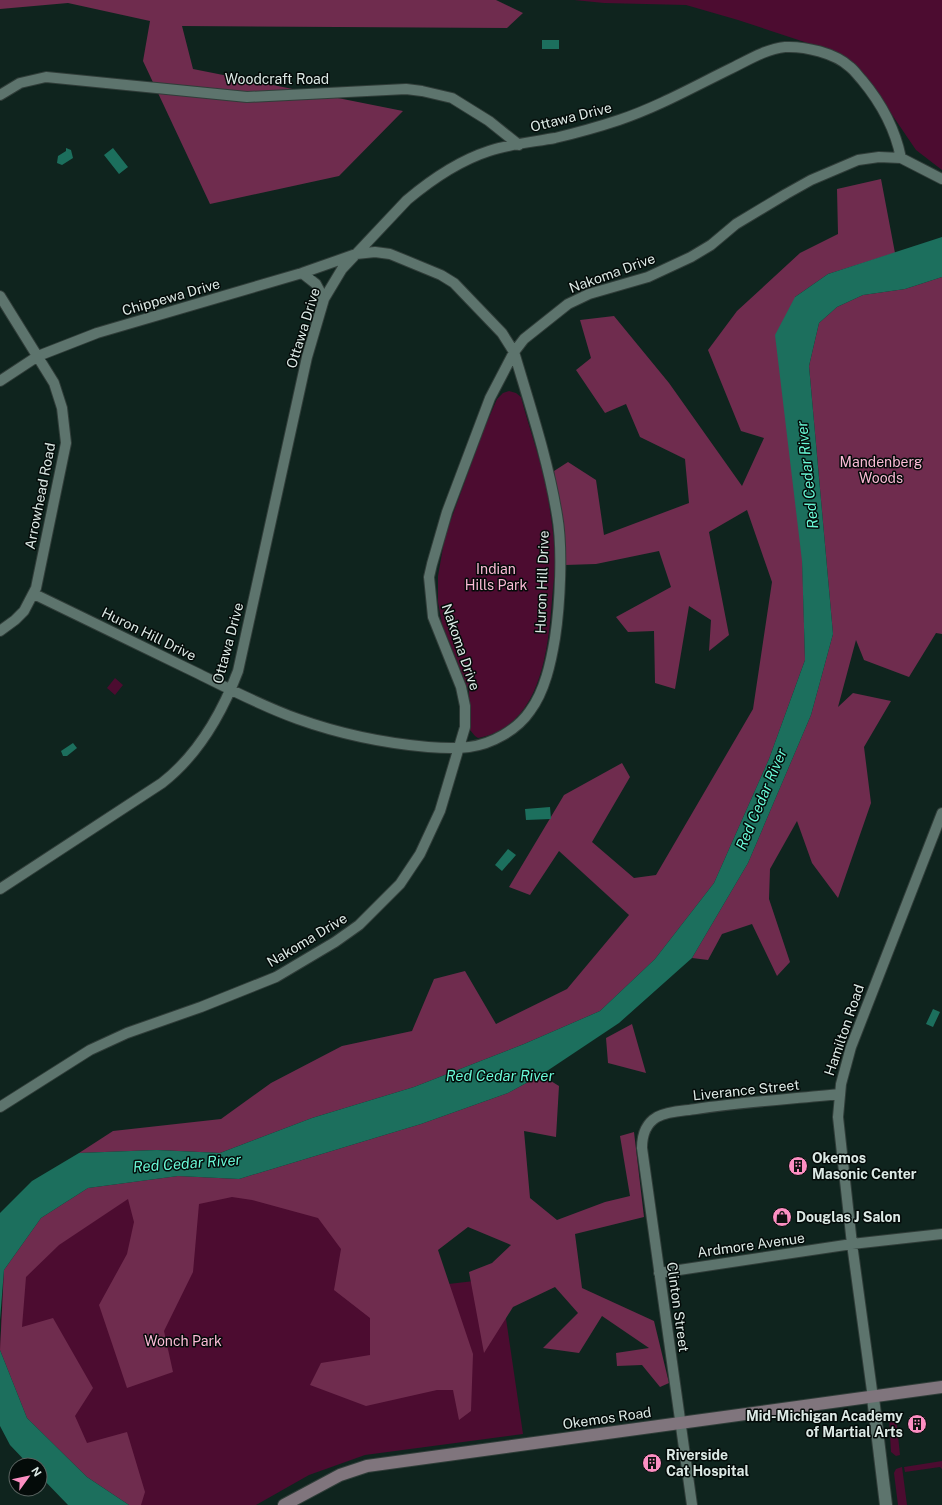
<svg xmlns="http://www.w3.org/2000/svg" width="942" height="1505" viewBox="0 0 942 1505" font-family="'Public Sans',sans-serif">
	<style>
		.green { fill: #4c0c30 }
		.forest { fill: #6f2c4e }
		.water { fill: #1c6f5d }
		.lines { fill: none; stroke-linecap: round; stroke-linejoin: round }
		.minor-casing { stroke: #303d39; stroke-width: 12 }
		.tertiary-casing { stroke: #303d39; stroke-width: 14 }
		.secondary-casing { stroke: #303d39; stroke-width: 14 }
		.minor { stroke: #5d746d; stroke-width: 10 }
		.tertiary { stroke: #5d746d; stroke-width: 12 }
		.secondary { stroke: #80757d; stroke-width: 12 }
		.labels { text-anchor: middle; dominant-baseline: central; stroke-width: 3; stroke-linejoin: round; paint-order: stroke }
		.street-label { font-size: 14px; fill: #dce9e5; stroke: #040b09 }
		.park-label { font-size: 14px; fill: #fabbd6; stroke: #040b09 }
		.poi-label { font-size: 14px; font-weight: bold; fill: #dce9e5; stroke: #040b09; text-anchor: start }
		.water-label { font-size: 15px; font-style: italic; fill: #69f8d6; stroke: #040b09 }
	</style>
	<rect width="100%" height="100%" fill="#0f241e"/>
	<path class="green" d="M 574,0 L 942,0 L 942,170 L 916,150 L 869,81 L 854,64 L 838,53 L 738,20 L 686,5 L 604,3 Z
		M 509,391 L 516,393 L 521,397 C 529,428 541,460 547,491 C 550,511 554,534 555,554 C 556,569 553,585 552,600 C 548,651 541,726 478,738 L 475,736 L 470,730 L 469,691 L 442,624 L 438,602 L 438,576 L 445,536 L 484,429 L 497,399 L 503,393 Z
		M 115,678 L 123,685 L 115,695 L 107,688 Z
		M 88,1188 L 430,1201 L 414,1288 L 500,1278 L 523,1434 L 365,1455 L 309,1475 L 256,1505 L 129,1505 L 0,1350 L 4,1270 Z
		M 896,1416 L 900,1455 L 896,1456 L 891,1452 L 889,1417 Z
		M 942,1461 L 942,1469 L 940,1467 L 905,1472 L 904,1467 Z
		M 902,1467 L 907,1505 L 898,1505 L 894,1473 L 896,1469 Z"/>
	<path class="forest" d="M 0,0 L 496,0 L 523,13 L 507,28 L 182,26 L 193,69 L 403,111 L 339,176 L 210,204 L 143,61 L 150,21 L 68,3 L 0,9 Z
		M 881,179 L 895,253 L 828,274 L 795,297 L 805,660 L 769,759 L 714,883 L 655,959 L 600,1011 L 524,1044 L 414,1087 L 312,1118 L 220,1153 L 157,1150 L 79,1153 L 113,1131 L 221,1119 L 271,1083 L 342,1046 L 412,1031 L 434,979 L 465,971 L 496,1024 L 567,989 L 629,915 L 559,851 L 530,895 L 509,887 L 564,795 L 622,763 L 630,777 L 592,842 L 634,878 L 656,875 L 753,709 L 772,582 L 747,510 L 709,532 L 729,635 L 709,651 L 711,620 L 689,606 L 675,689 L 655,683 L 654,631 L 628,632 L 616,617 L 671,587 L 659,551 L 596,564 L 565,565 L 554,471 L 568,462 L 596,480 L 604,535 L 689,503 L 685,459 L 640,437 L 626,404 L 605,413 L 576,370 L 591,358 L 580,320 L 614,316 L 669,383 L 742,486 L 764,438 L 741,431 L 708,350 L 737,311 L 800,253 L 838,234 L 837,189 Z
		M 942,277 L 942,634 L 936,633 L 909,677 L 864,660 L 856,640 L 838,707 L 853,693 L 891,701 L 864,747 L 871,803 L 838,898 L 812,863 L 797,821 L 770,869 L 769,899 L 790,962 L 777,976 L 752,924 L 722,934 L 708,960 L 692,958 L 748,863 L 811,715 L 833,634 L 809,366 L 819,323 L 837,307 L 863,295 L 905,289 Z
		M 632,1024 L 646,1073 L 608,1063 L 606,1038 Z
		M 541,1075 L 559,1086 L 556,1137 L 524,1131 L 530,1198 L 557,1220 L 605,1202 L 630,1196 L 620,1136 L 634,1132 L 644,1217 L 575,1234 L 582,1288 L 654,1321 L 669,1383 L 660,1387 L 642,1365 L 617,1366 L 616,1353 L 649,1348 L 602,1316 L 579,1353 L 543,1348 L 578,1313 L 555,1287 L 513,1307 L 484,1353 L 469,1272 L 492,1263 L 511,1245 L 468,1227 L 438,1250 L 473,1354 L 471,1411 L 459,1420 L 453,1390 L 437,1390 L 366,1406 L 310,1385 L 321,1363 L 370,1355 L 370,1318 L 334,1290 L 341,1249 L 318,1218 L 252,1200 L 232,1197 L 199,1204 L 193,1272 L 164,1331 L 173,1372 L 127,1388 L 99,1305 L 127,1254 L 134,1222 L 128,1199 L 59,1245 L 26,1277 L 22,1327 L 53,1318 L 93,1388 L 75,1416 L 87,1443 L 127,1432 L 145,1492 L 141,1505 L 129,1505 L 87,1477 L 27,1418 L 0,1350 L 4,1270 L 41,1218 L 88,1188 L 178,1176 L 239,1179 L 421,1124 L 508,1093 Z"/>
	<path class="water" d="M 542,40 L 559,40 L 559,49 L 542,49 Z
		M 66,148 L 71,150 L 73,158 L 62,165 L 57,163 L 58,156 L 66,151 Z
		M 113,148 L 128,167 L 119,174 L 104,155 Z
		M 942,237 L 942,277 L 905,289 L 863,295 L 837,307 L 819,323 L 809,366 L 833,634 L 811,715 L 748,863 L 692,958 L 619,1023 L 541,1075 L 508,1093 L 421,1124 L 239,1179 L 178,1176 L 88,1188 L 41,1218 L 4,1270 L 0,1320 L 0,1213 L 32,1181 L 79,1153 L 157,1150 L 220,1153 L 312,1118 L 414,1087 L 524,1044 L 600,1011 L 655,959 L 714,883 L 769,759 L 805,660 L 802,561 L 775,335 L 795,297 L 828,274 Z
		M 73,743 L 77,748 L 67,756 L 63,756 L 61,751 Z
		M 550,807 L 551,819 L 526,820 L 525,809 Z
		M 508,849 L 516,855 L 502,871 L 495,865 Z
		M 933,1009 L 940,1012 L 933,1027 L 926,1024 Z
		M 0,1350 L 27,1418 L 87,1477 L 129,1505 L 68,1505 L 40,1476 L 40,1465 L 29,1465 L 10,1445 L 0,1426 Z"/>
	<g class="lines">
		<defs>
			<path id="minor" d="M 0,95 L 20,83 L 46,77 L 247,97 L 406,89 L 422,91 L 452,98 L 489,121 L 519,145
				M 302,273 L 316,284 L 324,299
				M 0,296 L 54,383 L 62,408 L 66,443 L 36,588 L 24,611 L 15,620 L 0,631
				M 0,381 L 38,356 L 97,333 L 302,273 L 356,254 L 375,252 L 390,254 L 441,275 L 454,283 L 502,333 L 514,352 C 530,406 548,460 557,515 C 563,548 560,605 555,638 C 551,662 545,691 530,711 C 517,730 492,744 469,747 C 455,749 441,748 428,747 C 383,743 340,734 298,719 C 264,707 231,690 199,674 C 144,647 89,621 34,594
				M 0,889 L 162,783 C 198,755 222,713 238,671 L 307,357 L 324,299 L 342,269 L 407,200 C 432,179 458,161 489,151 C 510,144 533,142 555,138 C 576,133 598,127 619,120 C 658,107 695,86 732,68 C 748,60 766,49 785,47 C 805,46 835,53 850,67 C 855,71 858,76 862,80 C 882,104 895,128 901,158
				M 0,1107 L 90,1050 L 127,1033 L 201,1007 L 276,977 L 335,942 L 359,925 L 400,884 L 420,854 L 440,811 L 465,727 L 465,706 L 461,687 L 433,617 L 429,577 L 432,564 L 447,512 L 490,398 L 514,352 L 524,339 L 568,304 L 589,294 L 648,277 L 691,257 L 711,245 L 736,224 L 786,194 L 811,180 L 858,160 L 879,157 L 901,158 L 942,179
				M 659,1273 L 852,1244 L 942,1234
				M 873,1398 L 852,1244 L 838,1117 L 841,1084 L 851,1047 L 942,813
				M 692,1505 L 642,1148 C 642,1136 645,1124 657,1117 C 668,1111 683,1111 696,1109 C 743,1102 791,1099 839,1094"/>
			<path id="tertiary" d="M 873,1398 L 886,1505"/>
			<path id="secondary" d="M 284,1505 L 340,1475 L 367,1466 L 942,1387"/>
		</defs>
		<use href="#minor" class="minor-casing"/>
		<use href="#tertiary" class="tertiary-casing"/>
		<use href="#secondary" class="secondary-casing"/>
		<use href="#minor" class="minor"/>
		<use href="#tertiary" class="tertiary"/>
		<use href="#secondary" class="secondary"/>
	</g>
	<defs>
		<symbol id="building-disc" viewBox="-11 -11 22 22"><circle r="9.5" fill="#fc8fc2" stroke="#040b09"/><path d="M-4-6H4V6H1V3H-1V6H-4ZM-2.5-4.3h1.7v1.8h-1.7ZM.8-4.3h1.7v1.8H.8ZM-2.5-1h1.7V.8h-1.7ZM.8-1h1.7V.8H.8Z" fill="#111"/></symbol>
		<symbol id="shop-disc" viewBox="-11 -11 22 22"><circle r="9.5" fill="#fc8fc2" stroke="#040b09"/><path d="M-5-2.5h2.3a2.7 3.5 0 0 1 5.4 0H5L5.5 6h-11ZM-1.5-2.5h3a1.5 2.3 0 0 0-3 0Z" fill="#111"/></symbol>
	</defs>
	<g fill-rule="evenodd">
		<use href="#building-disc" x="787" y="1155" width="22" height="22"/>
		<use href="#shop-disc" x="771" y="1206" width="22" height="22"/>
		<use href="#building-disc" x="906" y="1413" width="22" height="22"/>
		<use href="#building-disc" x="641" y="1452" width="22" height="22"/>
	</g>
	<g class="labels">
		<g class="street-label">
			<text x="277" y="79">Woodcraft Road</text>
			<text transform="translate(571 117) rotate(-14)">Ottawa Drive</text>
			<text transform="translate(612 273) rotate(-20)">Nakoma Drive</text>
			<text transform="translate(171 297) rotate(-16)">Chippewa Drive</text>
			<text transform="translate(303 328) rotate(-73)">Ottawa Drive</text>
			<text transform="translate(40 496) rotate(-79)">Arrowhead Road</text>
			<text transform="translate(542 582) rotate(-88)">Huron Hill Drive</text>
			<text transform="translate(149 634) rotate(26)">Huron Hill Drive</text>
			<text transform="translate(228 643) rotate(-75)">Ottawa Drive</text>
			<text transform="translate(461 647) rotate(71)">Nakoma Drive</text>
			<text transform="translate(307 940) rotate(-31)">Nakoma Drive</text>
			<text transform="translate(844 1030) rotate(-71)">Hamilton Road</text>
			<text transform="translate(746 1090) rotate(-6)">Liverance Street</text>
			<text transform="translate(751 1245) rotate(-8)">Ardmore Avenue</text>
			<text transform="translate(678 1307) rotate(82)">Clinton Street</text>
			<text transform="translate(607 1418) rotate(-8)">Okemos Road</text>
		</g>
		<g class="park-label">
			<text x="881" y="462">Mandenberg<tspan x="881" dy="16">Woods</tspan></text>
			<text x="496" y="569">Indian<tspan x="496" dy="16">Hills Park</tspan></text>
			<text x="183" y="1341">Wonch Park</text>
		</g>
		<g class="poi-label">
			<text x="812" y="1158">Okemos<tspan x="812" dy="16">Masonic Center</tspan></text>
			<text x="796" y="1217">Douglas J Salon</text>
			<text x="903" y="1416" text-anchor="end">Mid-Michigan Academy<tspan x="903" dy="16">of Martial Arts</tspan></text>
			<text x="666" y="1455">Riverside<tspan x="666" dy="16">Cat Hospital</tspan></text>
		</g>
		<g class="water-label">
			<text transform="translate(807 475) rotate(-96)">Red Cedar River</text>
			<text transform="translate(761 799) rotate(-67)">Red Cedar River</text>
			<text x="500" y="1075">Red Cedar River</text>
			<text transform="translate(187 1163) rotate(-4)">Red Cedar River</text>
		</g>
	</g>
	<g transform="translate(28 1477) rotate(57)"><circle r="19" fill="#040b09" stroke="#5a6461"/>
	<path d="M0-3L7 15L0 10L-7 15Z" fill="#fc8fc2"/>
	<text y="-6" font-size="11" font-weight="bold" text-anchor="middle" fill="#dce9e5">N</text>
	</g>
</svg>
